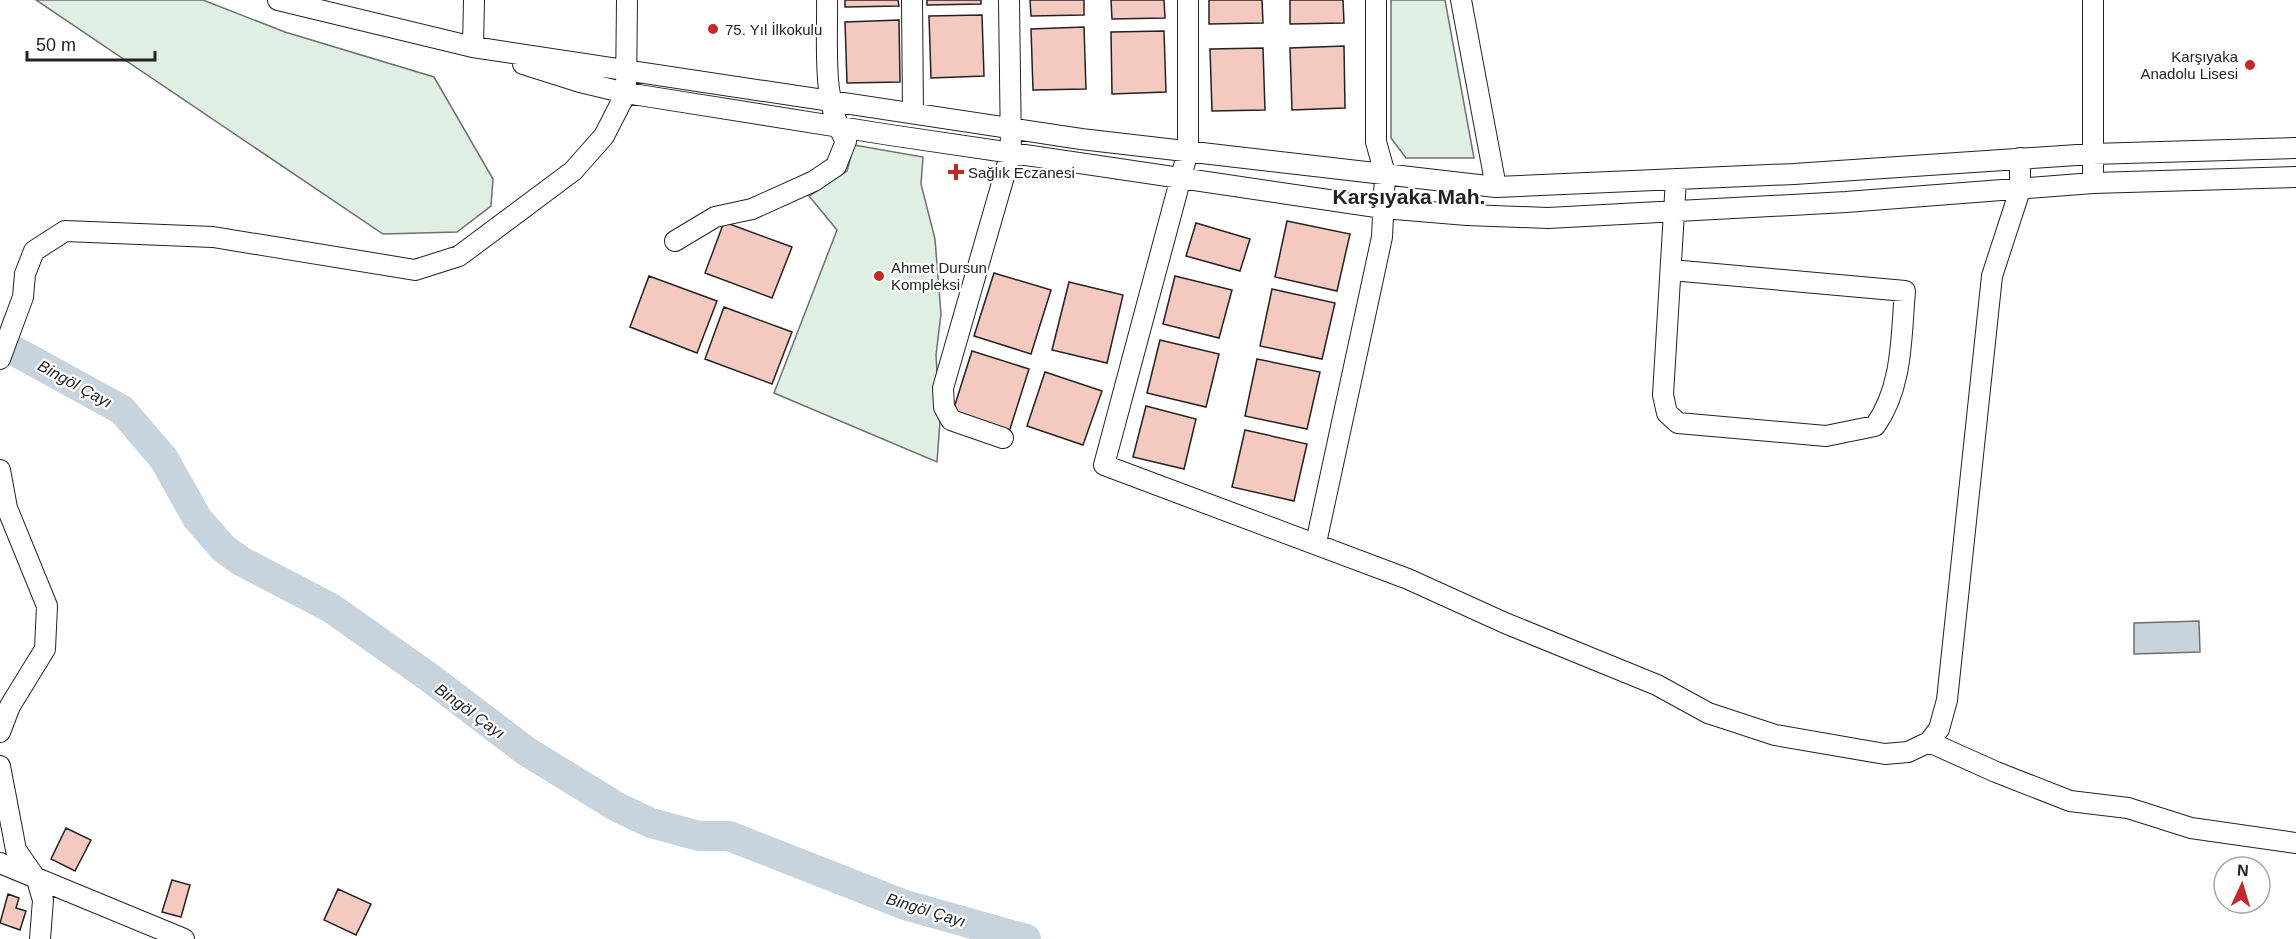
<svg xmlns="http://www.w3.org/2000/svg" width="2296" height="939" viewBox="0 0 2296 939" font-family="Arial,sans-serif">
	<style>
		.green { fill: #e0efe3; stroke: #6f6f6f; stroke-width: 1.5 }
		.water { fill: #c7d3dd; stroke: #6f6f6f; stroke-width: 1.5 }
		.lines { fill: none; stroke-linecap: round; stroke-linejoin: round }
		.river { stroke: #c7d3dd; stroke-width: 30 }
		.building { fill: #f3c9c0; stroke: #222; stroke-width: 1.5 }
		.minor-casing { stroke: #222; stroke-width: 22 }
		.minor { stroke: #fff; stroke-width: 20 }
		.poi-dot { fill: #c62828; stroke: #fff; stroke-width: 2 }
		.labels { text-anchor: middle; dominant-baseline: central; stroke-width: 4.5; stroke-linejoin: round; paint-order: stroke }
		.poi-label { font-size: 15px; fill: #222; stroke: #fff; text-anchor: start }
		.water-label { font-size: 16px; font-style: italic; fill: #222; stroke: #fff }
		.district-label { font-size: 21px; font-weight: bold; fill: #222; stroke: #fff }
	</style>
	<rect width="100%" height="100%" fill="#fff"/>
	<path class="green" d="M 36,0 L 203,0 L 285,32 L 434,77 L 493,179 L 491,206 L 457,232 L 383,234 Z
		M 1391,0 L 1445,0 L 1474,158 L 1406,158 L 1391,138 Z
		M 854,145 L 923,157 L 921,184 L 935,239 L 941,314 L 936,355 L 940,421 L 937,462 L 774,393 L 837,230 L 809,196 L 847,171 Z"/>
	<path class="water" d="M 2199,621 L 2200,652 L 2134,654 L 2134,623 Z"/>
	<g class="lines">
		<path class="river" d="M 0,343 L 122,410 L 164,459 L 197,518 L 223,548 L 241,561 L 331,608 L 430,678 L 526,751 L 617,807 L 651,823 L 699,836 L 729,836 L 905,905 L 1026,939"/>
	</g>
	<path class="building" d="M 845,0 L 898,0 L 899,6 L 845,7 Z
		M 927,0 L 981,0 L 981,4 L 927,5 Z
		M 1030,0 L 1084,0 L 1084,15 L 1031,16 Z
		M 1111,0 L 1164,0 L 1165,18 L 1112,19 Z
		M 1209,0 L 1262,0 L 1263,23 L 1209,24 Z
		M 1290,0 L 1343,0 L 1344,23 L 1290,24 Z
		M 982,15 L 984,76 L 931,78 L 929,16 Z
		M 899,20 L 900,82 L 847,83 L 845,22 Z
		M 1084,27 L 1086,89 L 1033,90 L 1031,29 Z
		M 1164,31 L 1166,92 L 1112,94 L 1111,32 Z
		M 1344,46 L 1345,108 L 1292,110 L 1290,48 Z
		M 1263,48 L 1265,110 L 1212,111 L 1210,49 Z
		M 1287,221 L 1350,234 L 1337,291 L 1275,277 Z
		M 724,222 L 792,247 L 772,298 L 705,273 Z
		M 1196,223 L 1250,239 L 1240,271 L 1186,256 Z
		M 994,273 L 1051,290 L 1031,354 L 974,336 Z
		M 649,276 L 717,301 L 697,353 L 630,327 Z
		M 1175,276 L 1232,290 L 1219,338 L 1163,324 Z
		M 1069,282 L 1123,295 L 1107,363 L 1052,350 Z
		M 1272,289 L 1335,303 L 1322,359 L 1260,346 Z
		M 724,307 L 792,332 L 772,384 L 705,359 Z
		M 1160,340 L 1219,354 L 1206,407 L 1147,393 Z
		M 972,351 L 1029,369 L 1009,432 L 952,414 Z
		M 1257,359 L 1320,372 L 1307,429 L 1245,416 Z
		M 1045,372 L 1102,391 L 1083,445 L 1027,426 Z
		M 1146,406 L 1196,419 L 1184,469 L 1133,457 Z
		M 1245,430 L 1307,444 L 1294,501 L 1232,487 Z
		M 66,828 L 91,840 L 75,871 L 51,859 Z
		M 172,880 L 190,885 L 181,917 L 162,912 Z
		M 338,889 L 371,904 L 356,935 L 324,920 Z
		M 8,894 L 19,898 L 16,908 L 26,911 L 20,930 L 0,923 Z"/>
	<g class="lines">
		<defs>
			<path id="minor" d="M 278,0 L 473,47 L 1081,139 L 1496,187 L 1794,174 L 2092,154 L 2296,148
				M 912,0 L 913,113
				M 1188,0 L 1188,151 L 1104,465 L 1408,579 L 1505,623 L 1657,685 L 1708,713 L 1775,735 L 1885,754 L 1908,752 L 1929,742 L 1939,729 L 1947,700 L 1992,276 L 2020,190 L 2020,158
				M 1461,0 L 1496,187
				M 473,47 L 474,0
				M 523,64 L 580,82 L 626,93 L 890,135 L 1383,208 L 1467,215 L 1548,218 L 1846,202 L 2093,183 L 2296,177
				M 2093,183 L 2093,0
				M 675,241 L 715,217 L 752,209 L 814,181 L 836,166 L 846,141 C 821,101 828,47 827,0
				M 1671,270 L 1905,291 C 1901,337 1903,387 1875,426 L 1826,436 L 1678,423 L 1667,413 L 1663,395 L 1676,179
				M 0,359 L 23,297 L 25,274 L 34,251 L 65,231 L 213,237 L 415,270 L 459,256 L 573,171 L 604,136 L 626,93 L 627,0
				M 1003,438 L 951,420 L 944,407 L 943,388 L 1011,152 L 1009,0
				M 0,470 L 7,508 L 47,606 L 45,649 L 10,706 L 0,732
				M 1316,543 L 1382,237 L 1385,174 L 1376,142 L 1376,0
				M 1929,742 L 1996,772 L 2070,801 L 2128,808 L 2191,828 L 2296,843
				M 0,766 L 16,850 L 37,880 L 43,900 L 40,939
				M 0,863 L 184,939"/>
		</defs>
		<use href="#minor" class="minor-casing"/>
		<use href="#minor" class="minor"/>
	</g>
	<g class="poi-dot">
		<circle cx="713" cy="29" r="6"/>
		<circle cx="2250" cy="65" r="6"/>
		<path d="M953 163h6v6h6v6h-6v6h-6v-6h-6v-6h6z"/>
		<circle cx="879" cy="276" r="6"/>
	</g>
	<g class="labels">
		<g class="poi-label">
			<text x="725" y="29">75. Yıl İlkokulu</text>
			<text x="2238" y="56" text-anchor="end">Karşıyaka<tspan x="2238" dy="17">Anadolu Lisesi</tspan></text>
			<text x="968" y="172">Sağlık Eczanesi</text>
			<text x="891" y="267">Ahmet Dursun<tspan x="891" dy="17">Kompleksi</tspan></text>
		</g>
		<g class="water-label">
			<text transform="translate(75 384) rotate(29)">Bingöl Çayı</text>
			<text transform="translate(470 711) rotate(36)">Bingöl Çayı</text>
			<text transform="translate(926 910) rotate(17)">Bingöl Çayı</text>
		</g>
		<g class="district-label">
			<text x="1409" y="196">Karşıyaka Mah.</text>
		</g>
	</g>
	<g transform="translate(2242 885) rotate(4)"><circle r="28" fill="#ffffff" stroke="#a7a7a7" stroke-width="1.5"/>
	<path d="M0-4.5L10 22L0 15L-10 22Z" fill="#c62828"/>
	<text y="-9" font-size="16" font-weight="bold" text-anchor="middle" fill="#222222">N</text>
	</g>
	<path d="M27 51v9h128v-9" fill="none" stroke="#222222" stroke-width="3"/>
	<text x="36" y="51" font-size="18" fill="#222222" stroke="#ffffff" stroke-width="4.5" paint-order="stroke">50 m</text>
</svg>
